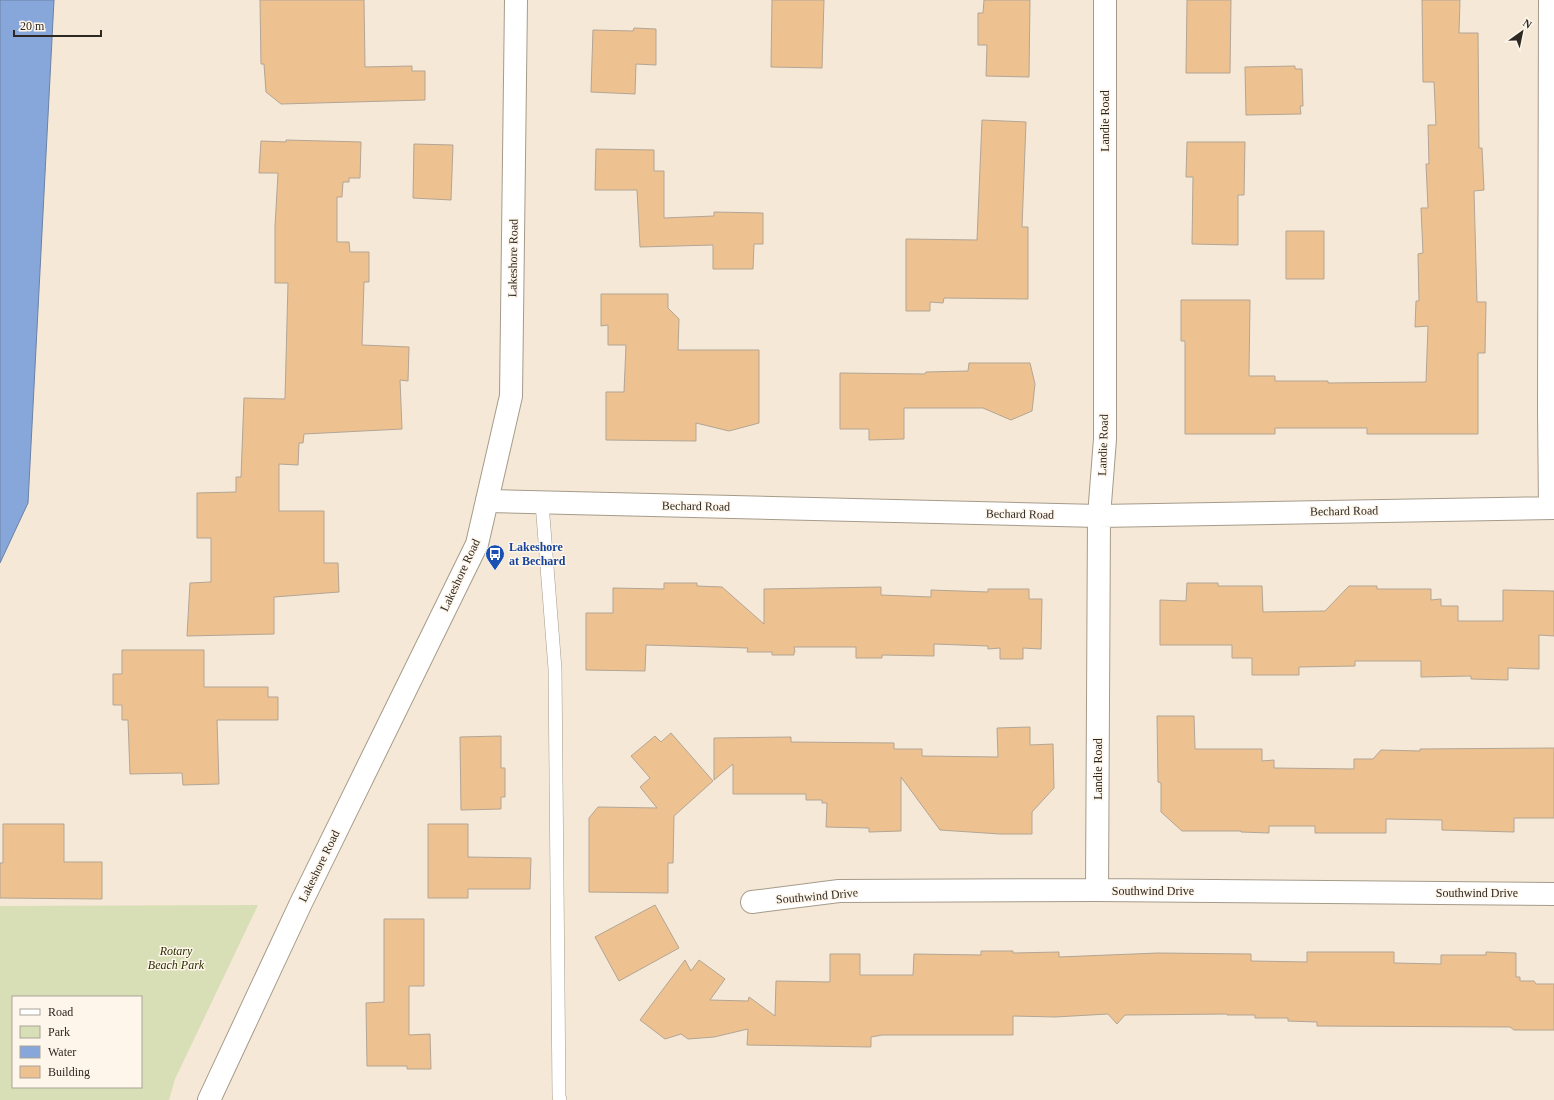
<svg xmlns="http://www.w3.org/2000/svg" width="1554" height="1100" viewBox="0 0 1554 1100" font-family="Georgia,serif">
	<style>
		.green { fill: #d8deb6; fill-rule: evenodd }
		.water { fill: #87a7da; stroke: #6c81a2 }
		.building { fill: #edc290; stroke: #b3a595 }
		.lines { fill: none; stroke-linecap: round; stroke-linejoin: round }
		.service-casing { stroke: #a69b8a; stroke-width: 14 }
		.minor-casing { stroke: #a69b8a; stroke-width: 24 }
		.secondary-casing { stroke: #a69b8a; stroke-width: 24 }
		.service { stroke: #fff; stroke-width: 13 }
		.minor { stroke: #fff; stroke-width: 22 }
		.secondary { stroke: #fff; stroke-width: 22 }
		.labels { text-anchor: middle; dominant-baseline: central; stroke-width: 3; stroke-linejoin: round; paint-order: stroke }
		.street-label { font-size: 12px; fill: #2d2821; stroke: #fef6eb }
		.transit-label { font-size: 12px; font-weight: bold; fill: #164399; stroke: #fef6eb; text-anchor: start }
		.park-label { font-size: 12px; font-style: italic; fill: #2b2f00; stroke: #fef6eb }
	</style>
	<rect width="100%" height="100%" fill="#f5e8d6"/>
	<path class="green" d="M 258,905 L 175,1079 L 169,1100 L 0,1100 L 0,906 ZM 13,997 L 141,997 L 141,1087 L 13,1087 Z"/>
	<path class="water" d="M 0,0 L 54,0 L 28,503 L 0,563 Z"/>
	<path class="building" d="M 260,0 L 364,0 L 365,67 L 412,66 L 412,71 L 425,71 L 425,100 L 281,104 L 266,92 L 264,64 L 261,64 Z
		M 772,0 L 824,0 L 822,68 L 771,67 Z
		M 984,0 L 1030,0 L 1029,77 L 986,76 L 987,45 L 978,45 L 978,13 L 983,13 Z
		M 1187,0 L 1231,0 L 1230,73 L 1186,73 Z
		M 1422,0 L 1460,0 L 1459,33 L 1478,33 L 1479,148 L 1482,148 L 1484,190 L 1474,191 L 1477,302 L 1486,302 L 1485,353 L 1478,353 L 1478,434 L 1367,434 L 1367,428 L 1275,428 L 1275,434 L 1185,434 L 1185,341 L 1181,341 L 1181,300 L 1250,300 L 1249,376 L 1275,376 L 1275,381 L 1328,381 L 1328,383 L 1426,382 L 1428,326 L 1415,327 L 1416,301 L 1419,301 L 1418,254 L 1423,253 L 1421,208 L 1428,208 L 1426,164 L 1429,164 L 1428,125 L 1436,125 L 1434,82 L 1423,82 Z
		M 634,28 L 656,29 L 656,65 L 636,64 L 635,94 L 591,92 L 593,30 L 633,31 Z
		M 1295,66 L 1295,69 L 1302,69 L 1303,106 L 1300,106 L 1301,114 L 1246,115 L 1245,67 Z
		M 982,120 L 1026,122 L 1022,227 L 1028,227 L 1028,299 L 944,298 L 943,303 L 930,302 L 930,311 L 906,311 L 906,239 L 977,240 Z
		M 286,140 L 361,142 L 360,178 L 349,178 L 349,182 L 343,182 L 342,197 L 337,197 L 337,242 L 349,242 L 350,252 L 369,252 L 369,282 L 364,282 L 362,345 L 409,347 L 408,381 L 400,380 L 402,429 L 304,434 L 303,443 L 299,443 L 298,465 L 279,464 L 279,511 L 324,511 L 324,563 L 338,563 L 339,592 L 274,597 L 274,634 L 187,636 L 190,583 L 211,582 L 211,538 L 197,538 L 197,493 L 236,492 L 236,477 L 241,477 L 244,398 L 285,399 L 288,283 L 275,283 L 275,227 L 278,173 L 259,173 L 261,141 L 286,142 Z
		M 1187,142 L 1245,142 L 1244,195 L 1238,195 L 1238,245 L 1192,244 L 1193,177 L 1186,177 Z
		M 414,144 L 453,145 L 451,200 L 413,198 Z
		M 596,149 L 654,150 L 654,171 L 664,171 L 664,218 L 714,216 L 714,212 L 763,213 L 763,244 L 754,244 L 753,269 L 713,269 L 713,245 L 640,247 L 637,190 L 595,190 Z
		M 1286,231 L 1324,231 L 1324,279 L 1286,279 Z
		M 601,294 L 668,294 L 668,308 L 679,319 L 678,350 L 759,350 L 759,423 L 729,431 L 696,423 L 696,441 L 606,440 L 606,392 L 624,392 L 626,345 L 608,345 L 608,325 L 601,326 Z
		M 969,363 L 1030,363 L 1035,384 L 1032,411 L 1011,420 L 983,408 L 904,408 L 904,439 L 869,440 L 869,429 L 840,429 L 840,373 L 925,374 L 926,372 L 968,371 Z
		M 664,583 L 697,583 L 697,586 L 722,587 L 764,624 L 764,589 L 881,587 L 881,595 L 931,597 L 931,590 L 988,592 L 988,589 L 1029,589 L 1029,599 L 1042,599 L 1041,649 L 1023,648 L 1023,659 L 1000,659 L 1000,648 L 988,649 L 988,646 L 934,644 L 934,656 L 882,655 L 882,658 L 856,658 L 856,647 L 794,647 L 795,652 L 794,652 L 794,655 L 772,655 L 772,652 L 747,652 L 748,648 L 646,645 L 645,671 L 586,670 L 586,613 L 613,613 L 613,588 L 664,589 Z
		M 1187,583 L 1218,583 L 1218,586 L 1262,586 L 1263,612 L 1325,611 L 1349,586 L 1377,586 L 1377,589 L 1431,589 L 1431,600 L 1441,599 L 1441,606 L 1458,606 L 1458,621 L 1503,621 L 1503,590 L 1554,591 L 1554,636 L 1539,635 L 1539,669 L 1508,668 L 1508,680 L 1471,679 L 1471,676 L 1421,677 L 1421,661 L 1355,661 L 1355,666 L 1299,667 L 1299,675 L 1252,675 L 1252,658 L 1232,658 L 1232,645 L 1160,645 L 1160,600 L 1186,601 Z
		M 122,650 L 204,650 L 204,687 L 268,687 L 268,697 L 278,697 L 278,720 L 217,720 L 219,784 L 183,785 L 182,773 L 130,774 L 128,720 L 122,720 L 122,705 L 113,705 L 113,674 L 122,674 Z
		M 1157,716 L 1194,716 L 1195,749 L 1262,749 L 1262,761 L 1274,760 L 1274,768 L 1354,769 L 1354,759 L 1373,759 L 1381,750 L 1420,751 L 1420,749 L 1554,748 L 1554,818 L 1514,818 L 1514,832 L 1442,830 L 1442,820 L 1386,819 L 1386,833 L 1315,833 L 1315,826 L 1269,826 L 1269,833 L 1241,832 L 1241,831 L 1182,831 L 1161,812 L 1161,783 L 1158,782 Z
		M 1030,727 L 1030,745 L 1053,744 L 1054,788 L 1032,812 L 1032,834 L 1000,834 L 940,830 L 901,777 L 901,831 L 869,832 L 869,828 L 826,827 L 827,803 L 822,803 L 822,800 L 806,800 L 806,794 L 733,794 L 733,764 L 714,780 L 714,738 L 791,737 L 791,742 L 894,743 L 894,749 L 922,749 L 922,756 L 998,757 L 997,728 Z
		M 671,733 L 713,781 L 674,816 L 673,863 L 668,863 L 668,893 L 589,892 L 589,818 L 598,807 L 657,808 L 640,787 L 650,778 L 631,756 L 655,736 L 661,742 Z
		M 501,736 L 501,768 L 505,768 L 505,797 L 501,797 L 501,809 L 461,810 L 460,737 Z
		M 3,824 L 64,824 L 64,862 L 102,862 L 102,899 L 0,898 L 0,863 L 3,863 Z
		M 428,824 L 468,824 L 468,857 L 531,858 L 530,889 L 468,889 L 468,898 L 428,898 Z
		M 655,905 L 679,948 L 619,981 L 595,937 Z
		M 384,919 L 424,919 L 424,986 L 409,986 L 409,1035 L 430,1034 L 431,1069 L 407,1069 L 407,1066 L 367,1066 L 366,1003 L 384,1002 Z
		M 981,951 L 1013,951 L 1013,953 L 1059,952 L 1059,957 L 1158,953 L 1251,954 L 1251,961 L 1307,962 L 1307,952 L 1394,952 L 1394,963 L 1441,964 L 1441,955 L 1486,955 L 1486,952 L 1516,953 L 1516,977 L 1520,977 L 1520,981 L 1534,981 L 1536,984 L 1554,984 L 1554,1030 L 1514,1030 L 1510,1027 L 1317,1026 L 1317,1022 L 1288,1021 L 1288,1018 L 1255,1018 L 1255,1015 L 1227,1015 L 1227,1014 L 1125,1015 L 1117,1024 L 1108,1014 L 1055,1017 L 1013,1016 L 1013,1035 L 882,1035 L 871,1037 L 871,1047 L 747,1045 L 748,1029 L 714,1037 L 688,1039 L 681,1034 L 665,1039 L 640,1020 L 685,960 L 691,971 L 699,960 L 725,979 L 710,1000 L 748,1001 L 749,997 L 775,1016 L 776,981 L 830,982 L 830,954 L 860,954 L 860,975 L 913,975 L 914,954 L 981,955 Z"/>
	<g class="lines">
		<defs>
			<path id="service" d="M 542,503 L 555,669 L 559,1096 L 560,1100"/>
			<path id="minor" d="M 1550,0 L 1549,411 L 1550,508
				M 487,501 L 1099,516 L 1554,508
				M 1097,890 L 1099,516 L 1105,439 L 1105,0
				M 752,902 L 839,891 L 1097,890 L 1554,894"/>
			<path id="secondary" d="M 209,1100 L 301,903 L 477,544 L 511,396 L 516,0"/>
		</defs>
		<use href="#service" class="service-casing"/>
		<use href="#minor" class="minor-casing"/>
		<use href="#secondary" class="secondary-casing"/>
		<use href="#service" class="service"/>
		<use href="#minor" class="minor"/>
		<use href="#secondary" class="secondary"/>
	</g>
	<defs>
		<symbol id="bus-pin" viewBox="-11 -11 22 30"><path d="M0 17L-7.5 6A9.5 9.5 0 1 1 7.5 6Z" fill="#1a4fb4" stroke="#fef6eb"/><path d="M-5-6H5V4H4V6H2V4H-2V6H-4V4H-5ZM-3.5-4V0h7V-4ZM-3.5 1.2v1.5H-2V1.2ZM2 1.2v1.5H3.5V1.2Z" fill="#fff"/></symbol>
	</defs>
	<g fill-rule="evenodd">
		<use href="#bus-pin" x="484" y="543" width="22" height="30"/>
	</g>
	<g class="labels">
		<g class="street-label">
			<text transform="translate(1105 121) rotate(-90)">Landie Road</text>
			<text transform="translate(513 258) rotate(-89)">Lakeshore Road</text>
			<text transform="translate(1103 445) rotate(-88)">Landie Road</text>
			<text transform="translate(696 506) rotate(1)">Bechard Road</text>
			<text transform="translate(1344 511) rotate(-1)">Bechard Road</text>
			<text transform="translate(1020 514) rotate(1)">Bechard Road</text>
			<text transform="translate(460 575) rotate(-65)">Lakeshore Road</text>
			<text transform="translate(1098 769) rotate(-90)">Landie Road</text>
			<text transform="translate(319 866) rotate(-64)">Lakeshore Road</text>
			<text x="1153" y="891">Southwind Drive</text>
			<text x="1477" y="893">Southwind Drive</text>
			<text transform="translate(817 896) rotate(-5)">Southwind Drive</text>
		</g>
		<g class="transit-label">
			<text x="509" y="547">Lakeshore<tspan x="509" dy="14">at Bechard</tspan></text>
		</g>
		<g class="park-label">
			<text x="176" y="951">Rotary<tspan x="176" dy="14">Beach Park</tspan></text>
		</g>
	</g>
	<rect x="12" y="996" width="130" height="92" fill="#fef6eb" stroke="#aaa49a"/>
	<rect x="20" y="1009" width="20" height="6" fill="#ffffff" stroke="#aaa49a"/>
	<text x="48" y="1016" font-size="12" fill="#2d2821">Road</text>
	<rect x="20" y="1026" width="20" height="12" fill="#d8deb6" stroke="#aaa49a"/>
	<text x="48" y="1036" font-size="12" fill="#2d2821">Park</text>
	<rect x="20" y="1046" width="20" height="12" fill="#87a7da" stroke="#aaa49a"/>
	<text x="48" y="1056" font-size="12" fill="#2d2821">Water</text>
	<rect x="20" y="1066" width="20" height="12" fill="#edc290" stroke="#aaa49a"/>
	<text x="48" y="1076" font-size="12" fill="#2d2821">Building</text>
	<g transform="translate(1522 32) rotate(33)" stroke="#fef6eb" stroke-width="3" paint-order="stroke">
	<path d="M0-3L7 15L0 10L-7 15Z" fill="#2d2821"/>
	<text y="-6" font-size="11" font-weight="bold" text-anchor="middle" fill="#2d2821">N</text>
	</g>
	<path d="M14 30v6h87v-6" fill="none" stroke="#2d2821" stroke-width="2"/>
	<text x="20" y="30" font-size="12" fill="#2d2821" stroke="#fef6eb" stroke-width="3" paint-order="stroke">20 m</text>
</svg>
